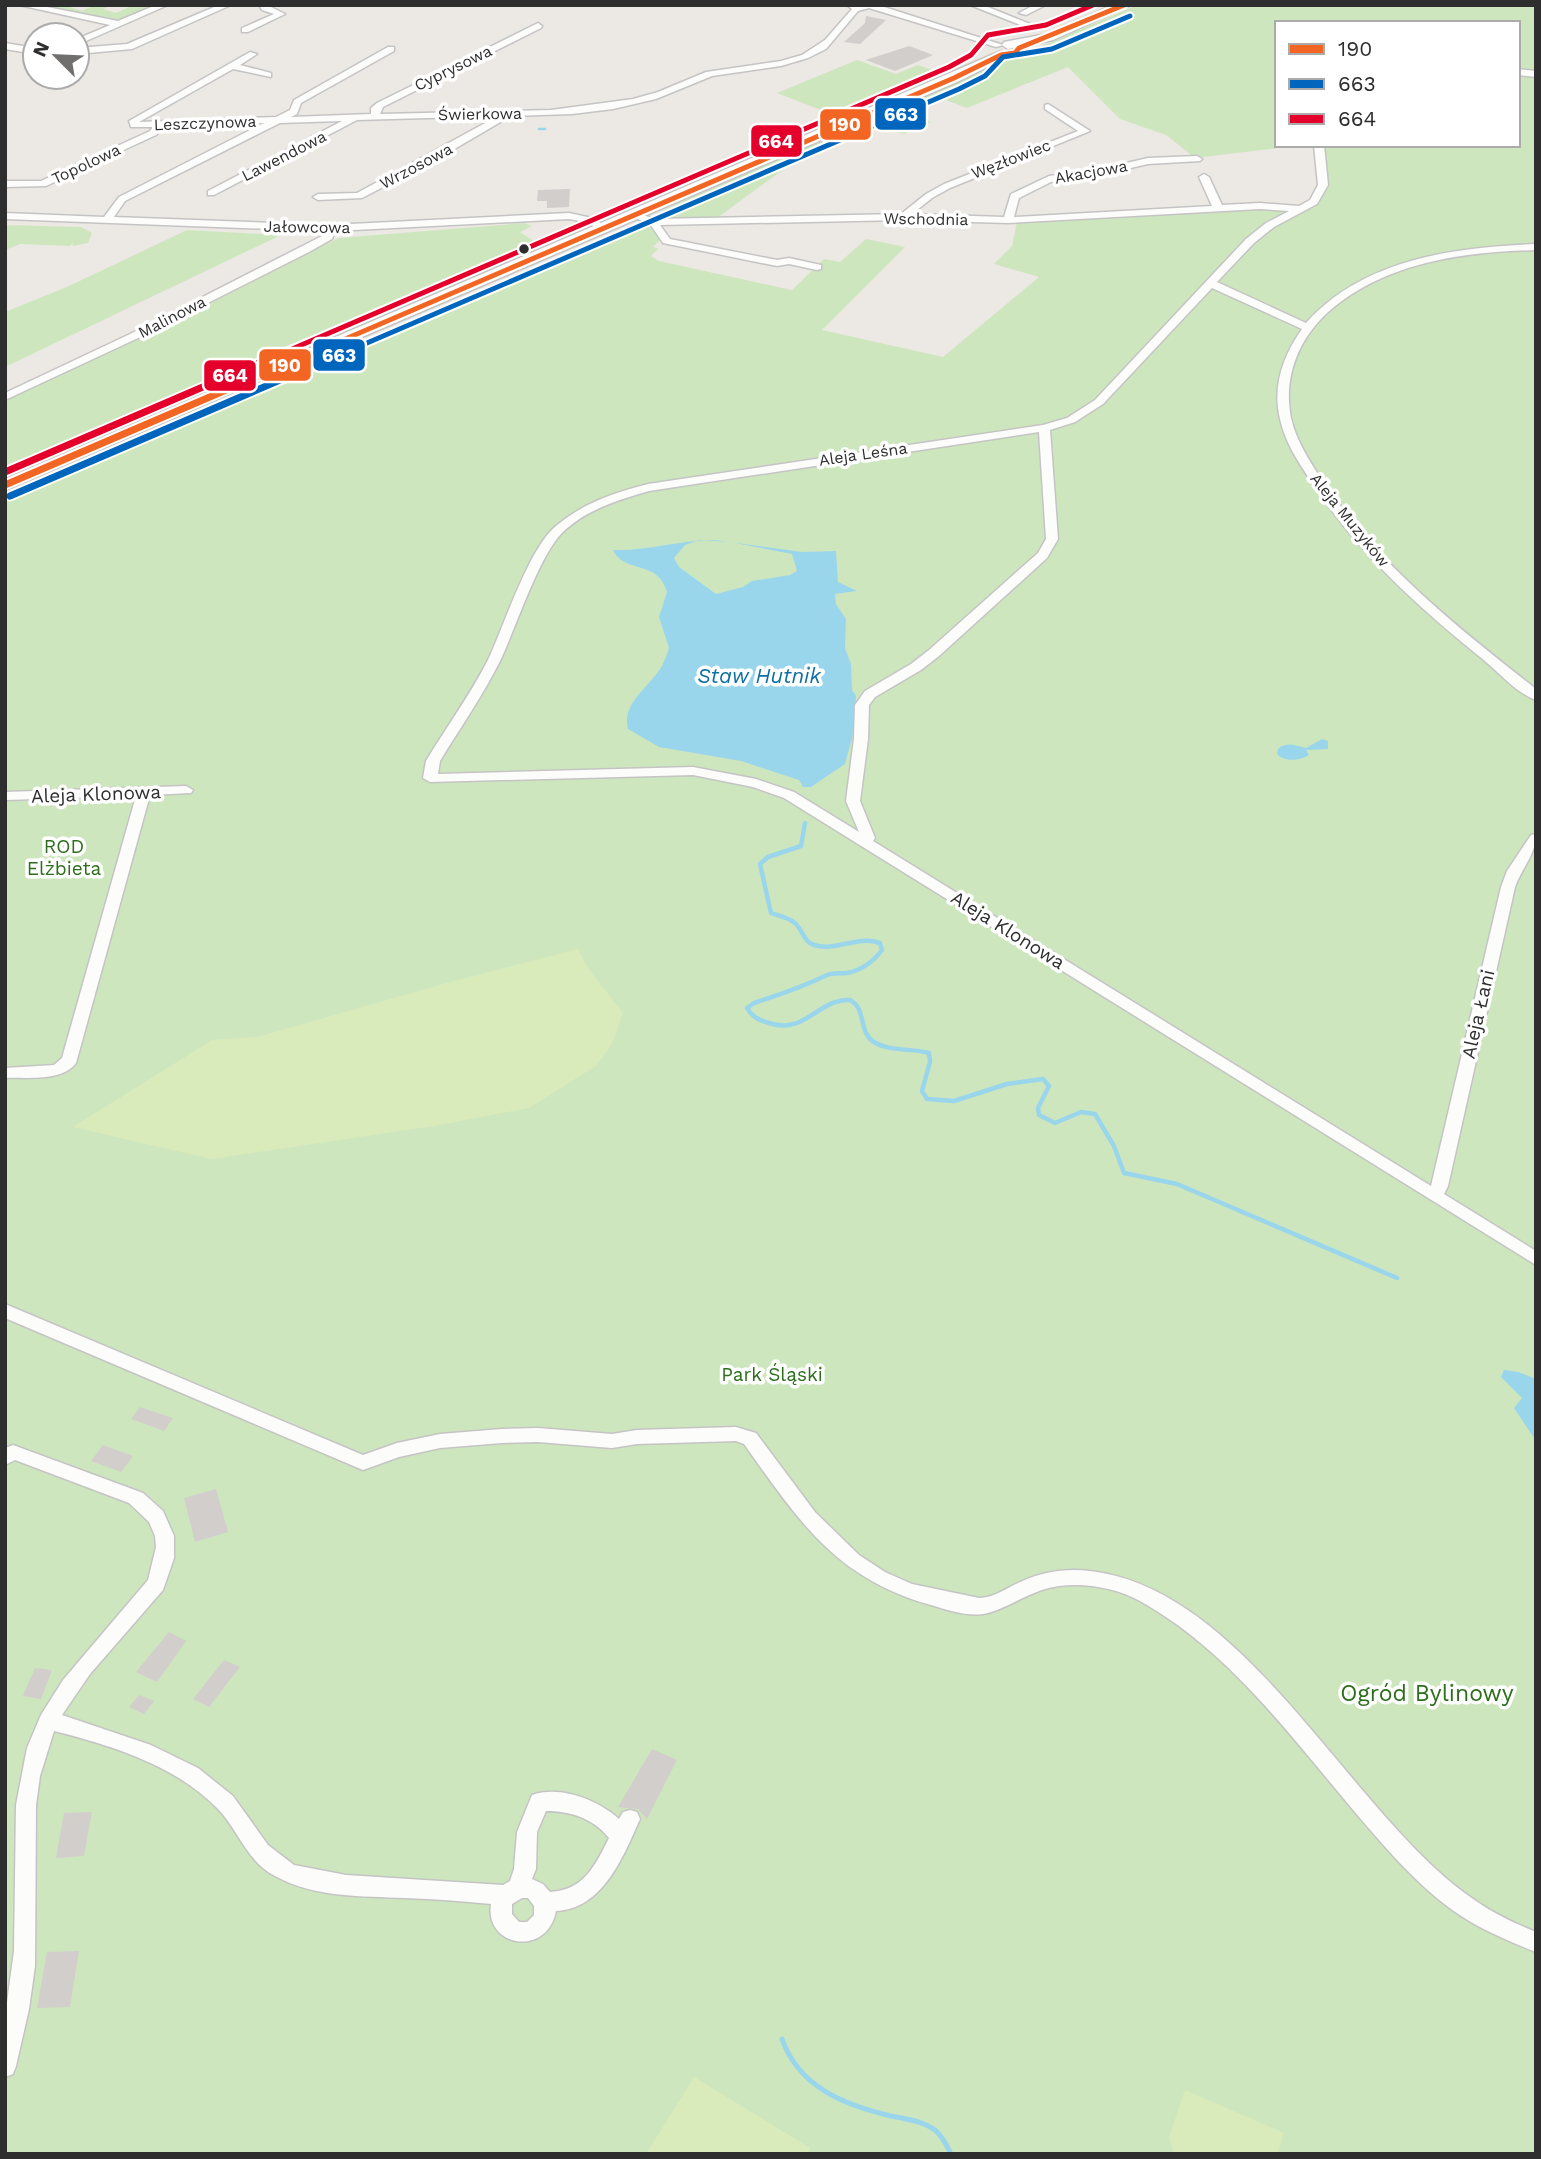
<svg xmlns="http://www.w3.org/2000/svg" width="1541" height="2159" viewBox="0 0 1541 2159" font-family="'Work Sans',sans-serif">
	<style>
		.green { fill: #cee6be }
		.pitch { fill: #d9eabb }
		.water { fill: #99d6ec; fill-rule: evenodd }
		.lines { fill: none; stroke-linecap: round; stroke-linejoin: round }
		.stream-far2 { stroke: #99d6ec; stroke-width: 2.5 }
		.stream-far1 { stroke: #99d6ec; stroke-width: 4.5 }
		.stream { stroke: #99d6ec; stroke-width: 5 }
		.building { fill: #d1cecb }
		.street-casing { stroke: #c5c4c5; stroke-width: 3 }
		.secondary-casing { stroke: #c5c4c5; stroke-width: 3 }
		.street { fill: #fcfcfb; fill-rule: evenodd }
		.secondary { fill: #fcfcfb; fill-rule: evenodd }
		.bus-1-far1-casing { stroke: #fff; stroke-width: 9 }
		.bus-1-casing { stroke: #fff; stroke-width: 11 }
		.bus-2-far1-casing { stroke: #fff; stroke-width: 9 }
		.bus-2-casing { stroke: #fff; stroke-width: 11 }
		.bus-3-far1-casing { stroke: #fff; stroke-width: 9 }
		.bus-3-casing { stroke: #fff; stroke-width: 11 }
		.bus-1-far1 { stroke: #f26522; stroke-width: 5 }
		.bus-1 { stroke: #f26522; stroke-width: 7 }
		.bus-2-far1 { stroke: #0065bd; stroke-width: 5 }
		.bus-2 { stroke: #0065bd; stroke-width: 7 }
		.bus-3-far1 { stroke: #e4002b; stroke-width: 5 }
		.bus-3 { stroke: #e4002b; stroke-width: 7 }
		.bus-dot { fill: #2e2e2e; stroke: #fff; stroke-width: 2.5 }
		.labels { text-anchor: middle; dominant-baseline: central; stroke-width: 7; stroke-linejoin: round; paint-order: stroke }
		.far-street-label { font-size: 16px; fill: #2e2e2e; stroke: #fff }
		.street-label { font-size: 19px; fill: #2e2e2e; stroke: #fff }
		.park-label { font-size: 19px; fill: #2c6e1b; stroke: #fff }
		.water-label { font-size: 21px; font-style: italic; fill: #0d6fa3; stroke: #fff }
		.near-park-label { font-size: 23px; fill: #2c6e1b; stroke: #fff }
		.line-badge { stroke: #fff; stroke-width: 2.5 }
		.badge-label { font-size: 19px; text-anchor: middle; font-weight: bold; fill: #fff }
	</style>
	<rect width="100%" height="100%" fill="#ece8e4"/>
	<path class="green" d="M 36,5 L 64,5 L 82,11 L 95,5 L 111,5 L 103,9 L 116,13 L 129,7 L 125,5 L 156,5 L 126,16 L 129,18 L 119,22 Z
		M 1137,5 L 1536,5 L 1536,2154 L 5,2154 L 5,1077 L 62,1071 L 149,790 L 5,792 L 5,495 L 533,271 L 633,225 L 649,226 L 661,239 L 653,247 L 658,249 L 651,256 L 659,261 L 792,290 L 824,259 L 840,262 L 866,239 L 905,247 L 822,330 L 943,357 L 1039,277 L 994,264 L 1012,246 L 1017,222 L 1259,207 L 1300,211 C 1329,192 1322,176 1318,145 L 1518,145 L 1518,23 L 1277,23 L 1277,145 L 1304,145 L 1195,158 L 1166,135 L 1120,119 L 1068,67 L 967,108 L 938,97 L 906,110 L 931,122 L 904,134 L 869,126 L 804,154 L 713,221 L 690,221 L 689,217 L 670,217 L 668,221 L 655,218 L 656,214 L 696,195 Z
		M 857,60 L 896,74 L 918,65 L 949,76 L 794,142 L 783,139 L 831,114 L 777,93 Z
		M 524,223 L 532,226 L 520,232 L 534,241 L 5,473 L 5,399 L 339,238 Z
		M 5,225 L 81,227 L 92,233 L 88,243 L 72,246 L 74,242 L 70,246 L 20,244 L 5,250 Z
		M 187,230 L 281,235 L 5,367 L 5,312 L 69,286 Z
		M 141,797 L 69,1057 L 49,1069 L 5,1066 L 5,801 Z"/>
	<path class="pitch" d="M 578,949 L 588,968 L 623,1013 L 612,1044 L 596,1066 L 529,1108 L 434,1126 L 211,1159 L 73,1127 L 212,1040 L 257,1037 L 450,982 Z
		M 694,2077 L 810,2148 L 807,2154 L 646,2154 Z
		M 1185,2090 L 1284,2133 L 1277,2154 L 1174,2154 L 1169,2137 Z"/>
	<path class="water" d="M 714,540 L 802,552 L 836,551 L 838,582 L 857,591 L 835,594 L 836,604 L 846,619 L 845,648 L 851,664 L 852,690 L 856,696 L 854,731 L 845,764 L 811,787 L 803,787 L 799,780 L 741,761 L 659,747 L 628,729 C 622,705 644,691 657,673 C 663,666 666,657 669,648 L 659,617 L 667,592 C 658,559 624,574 613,550 C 647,551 680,540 714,540 ZM 699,540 L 730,542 L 792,554 L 797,571 L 790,575 L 752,581 L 743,587 L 716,594 L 679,567 L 674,558 L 685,545 Z
		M 1322,739 L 1328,741 L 1328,749 L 1306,750 L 1309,755 C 1300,761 1284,762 1277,754 L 1278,749 C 1287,741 1295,746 1306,748 Z
		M 1504,1370 L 1518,1372 L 1536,1379 L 1536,1441 L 1514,1408 L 1522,1398 L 1501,1377 Z"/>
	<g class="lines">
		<path class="stream-far2" d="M 539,129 L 545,129"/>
		<path class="stream-far1" d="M 805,823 L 801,846 L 768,857 L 760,864 L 771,913 C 779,916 790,918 796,924 C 803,931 804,942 814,945 C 836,952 857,935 880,943 L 882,950 C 873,962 862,970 847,973 C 839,974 832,972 825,976 C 802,987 779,995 754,1003 L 747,1008 C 752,1017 759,1020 769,1023 C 806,1035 817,999 850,1000 C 867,1009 858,1032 874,1042 C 890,1052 912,1048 929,1053 L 930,1062 L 922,1091 L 927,1099 L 954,1101 L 1007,1084 L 1043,1079 L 1049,1086 L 1038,1108 L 1039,1115 L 1055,1123 L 1081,1112 L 1095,1114 L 1114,1146 L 1124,1173 L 1177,1184 L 1397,1278"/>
		<path class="stream" d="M 782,2039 C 799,2087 844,2105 891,2116 C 906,2119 924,2121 936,2131 C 943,2137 947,2146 951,2154"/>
	</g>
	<path class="building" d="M 866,16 L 886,20 L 860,44 L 844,42 L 865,23 Z
		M 909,46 L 933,55 L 895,71 L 866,60 Z
		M 570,189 L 569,207 L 547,208 L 547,201 L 537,201 L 538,190 Z
		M 140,1407 L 173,1418 L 164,1431 L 131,1419 Z
		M 103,1445 L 133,1456 L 121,1472 L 91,1461 Z
		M 216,1489 L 228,1532 L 195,1542 L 184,1498 Z
		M 169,1632 L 186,1641 L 157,1682 L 136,1672 Z
		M 224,1660 L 240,1667 L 209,1707 L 193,1699 Z
		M 35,1668 L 52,1670 L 41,1699 L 23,1696 Z
		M 139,1695 L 154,1701 L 144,1714 L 129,1707 Z
		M 652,1749 L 677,1760 L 647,1819 L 638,1809 L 618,1807 Z
		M 92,1812 L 84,1856 L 56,1858 L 64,1813 Z
		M 79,1951 L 70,2007 L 37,2008 L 47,1952 Z"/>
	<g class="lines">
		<defs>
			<path id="street" d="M 19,5 L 37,5 L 118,21 L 156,5 L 168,5 L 77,45 L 77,39 L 110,25 Z
				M 219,5 L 231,5 L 132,49 L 77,54 L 77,48 L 127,44 Z
				M 259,5 L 267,5 L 285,14 L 248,32 L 242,32 L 242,28 L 274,14 L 262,10 Z
				M 847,5 L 878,5 L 1003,45 L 996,47 L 869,8 L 858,11 L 826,49 L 808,58 L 781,66 L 712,76 L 656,99 L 613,109 L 572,114 L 511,116 L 439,158 L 362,198 L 318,200 L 313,197 L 318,194 L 357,193 L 498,116 L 357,120 L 214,195 L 208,195 L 208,191 L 342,121 L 280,123 L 125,201 L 114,217 L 331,225 L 569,213 L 592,218 L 611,229 L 606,232 L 585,222 L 569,219 L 335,231 L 332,239 L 309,252 L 136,339 L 5,400 L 5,393 L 128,335 L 324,235 L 325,231 L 5,219 L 5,213 L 104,217 L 119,197 L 264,123 L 164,127 L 156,135 L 46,186 L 5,187 L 5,181 L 41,181 L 150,131 L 153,127 L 131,127 L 129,121 L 250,52 L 257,54 L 240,65 L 271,73 L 271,77 L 233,69 L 139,122 L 276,117 L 290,110 L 294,100 L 388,47 L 394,47 L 394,51 L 301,103 L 297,114 L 291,117 L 371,114 L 371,108 L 377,103 L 538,23 L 542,26 L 541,28 L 383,107 L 380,114 L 551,110 L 633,99 L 658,92 L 706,72 L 781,61 L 802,55 L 825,40 L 852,9 Z
				M 970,5 L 983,5 L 1035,26 L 1017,32 L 1017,28 L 1023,26 Z
				M 1034,5 L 1046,5 L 1026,15 L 1019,13 Z
				M 5,43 L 35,48 L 35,54 L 5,49 Z
				M 1518,69 L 1536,71 L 1536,77 L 1518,75 Z
				M 1048,104 L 1090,131 L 950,188 L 932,198 L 912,214 L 1004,217 L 1011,194 L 1049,176 L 1096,170 L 1148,158 L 1197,156 L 1202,159 L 1200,161 L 1148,164 L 1096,176 L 1051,182 L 1019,198 L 1014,217 L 1212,206 L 1199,177 L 1204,174 L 1209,177 L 1222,205 L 1260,203 L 1299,206 L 1310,200 L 1318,185 L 1314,145 L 1324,145 L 1328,185 L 1317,204 L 1274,227 L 1254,243 L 1217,282 L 1306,323 C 1363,259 1455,247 1536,244 L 1536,250 C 1463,252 1384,262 1327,313 C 1298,340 1283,378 1291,418 C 1296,440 1309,460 1321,479 C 1377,564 1457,627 1536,689 L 1536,700 C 1518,694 1499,673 1485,661 C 1419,608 1357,552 1311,481 C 1298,462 1285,442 1280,419 C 1272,386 1283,356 1302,329 L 1212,288 L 1103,404 L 1075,422 L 1050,430 L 1058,539 L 1047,558 L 939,656 L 921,670 L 875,697 L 869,705 L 868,739 L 860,801 L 875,838 L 873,841 L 1431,1186 L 1501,887 L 1507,871 L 1531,835 L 1536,834 C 1536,854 1522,868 1515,887 L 1448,1186 L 1444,1194 L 1536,1251 L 1536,1265 L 784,798 L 753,787 L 693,775 L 430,782 L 423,778 L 426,761 C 446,728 470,695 488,660 C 504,626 529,548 556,526 C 583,503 614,493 648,484 L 1043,425 L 1067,418 L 1095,400 L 1246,239 L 1266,223 L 1289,211 L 1260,209 L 1008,223 L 903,220 L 660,225 L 670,239 L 777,260 L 789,258 L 821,265 L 821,269 L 817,270 L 789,264 L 777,266 L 663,243 L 650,224 L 630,216 L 635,213 L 656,219 L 901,214 L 926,194 L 944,184 L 1078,131 L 1045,109 L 1045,105 ZM 1039,432 L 1046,539 L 1038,553 L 929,650 L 911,664 L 865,691 L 855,705 L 854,739 L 846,801 L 859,832 L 794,792 L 756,779 L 693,767 L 438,774 L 440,761 C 460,728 484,694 501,659 C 516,627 539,556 562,533 C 585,510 618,500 649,491 Z
				M 186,786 L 193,790 L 191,793 L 150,795 L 76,1063 C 62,1082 27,1077 5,1078 L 5,1068 L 54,1065 L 62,1058 L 136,796 L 5,800 L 5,792 Z
				M 5,1304 L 363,1455 L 397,1443 L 440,1434 L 502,1429 L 538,1428 L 612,1434 L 637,1430 L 736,1427 L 756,1433 L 815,1512 L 859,1555 L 885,1572 L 912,1584 L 979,1598 C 993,1598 1005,1589 1018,1583 C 1041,1572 1065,1568 1090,1571 C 1244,1588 1348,1808 1466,1894 C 1487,1910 1511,1922 1536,1932 L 1536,1952 C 1506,1940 1477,1928 1451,1909 C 1414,1882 1384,1846 1354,1811 C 1290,1735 1228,1650 1140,1601 C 1113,1586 1071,1580 1042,1590 C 1023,1596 1007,1608 988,1613 C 970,1618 948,1610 931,1605 C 836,1579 798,1520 744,1444 L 736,1441 L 637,1444 L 612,1448 L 538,1442 L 502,1443 L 440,1448 L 399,1457 L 363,1470 L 5,1318 Z
				M 13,1445 L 143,1493 L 163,1511 L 174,1536 L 174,1558 L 163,1590 L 90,1674 L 62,1715 L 151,1745 L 198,1768 L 233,1796 L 268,1845 L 294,1865 L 346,1875 L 503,1885 L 510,1881 L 514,1869 L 517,1832 L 532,1795 C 560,1785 598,1800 619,1819 L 623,1812 L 630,1810 L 637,1812 L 640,1819 C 623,1857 603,1909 556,1911 C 547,1958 484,1947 491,1904 C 462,1901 434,1899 405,1898 C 362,1896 315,1898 275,1876 C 247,1862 238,1829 217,1808 C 175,1765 110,1745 54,1731 L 40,1776 L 36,1805 L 35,1966 L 29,2009 L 16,2066 L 13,2074 L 5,2077 L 5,2017 L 14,1951 L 16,1805 L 27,1748 L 41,1715 L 63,1680 L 148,1580 L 156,1547 L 155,1536 L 149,1522 L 129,1503 L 15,1460 L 5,1465 L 5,1448 ZM 546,1811 C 570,1811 593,1818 609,1838 C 595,1866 584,1890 550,1892 L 543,1884 L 532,1879 L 536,1869 L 537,1832 ZM 522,1898 L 528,1898 L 534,1906 L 534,1915 L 527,1922 L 519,1922 L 512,1914 L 512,1904 Z"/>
			<path id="secondary" d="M 1114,5 L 1131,5 L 1053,40 L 1008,49 L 1002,45 L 1004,42 L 1046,34 Z
				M 1001,51 L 1006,52 L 1006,58 L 959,81 L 5,490 L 5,479 Z"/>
		</defs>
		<use href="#street" class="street-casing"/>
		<use href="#secondary" class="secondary-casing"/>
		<use href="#street" class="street"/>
		<use href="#secondary" class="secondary"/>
		<defs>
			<path id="bus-1-far1" d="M 301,358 L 954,78 L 1001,55 L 1015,53 L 1019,48 L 1124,5"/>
			<path id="bus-1" d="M 5,485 L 305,356"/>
			<path id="bus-2-far1" d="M 332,358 L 959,89 L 985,76 L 1003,57 L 1052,49 L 1130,16"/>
			<path id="bus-2" d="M 10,496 L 336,356"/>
			<path id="bus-3-far1" d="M 271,358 L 949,67 L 971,55 L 988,35 L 1046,25 L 1093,5"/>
			<path id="bus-3" d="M 5,472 L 275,356"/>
		</defs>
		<use href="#bus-1-far1" class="bus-1-far1-casing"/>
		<use href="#bus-1" class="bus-1-casing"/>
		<use href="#bus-2-far1" class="bus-2-far1-casing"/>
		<use href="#bus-2" class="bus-2-casing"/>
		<use href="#bus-3-far1" class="bus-3-far1-casing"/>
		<use href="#bus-3" class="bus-3-casing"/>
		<use href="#bus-1-far1" class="bus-1-far1"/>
		<use href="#bus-1" class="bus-1"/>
		<use href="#bus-2-far1" class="bus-2-far1"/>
		<use href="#bus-2" class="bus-2"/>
		<use href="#bus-3-far1" class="bus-3-far1"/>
		<use href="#bus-3" class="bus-3"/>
	</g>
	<circle class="bus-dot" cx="524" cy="249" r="6"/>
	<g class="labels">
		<g class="far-street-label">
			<text transform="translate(453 68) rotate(-26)">Cyprysowa</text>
			<text transform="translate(480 114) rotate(-1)">Świerkowa</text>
			<text transform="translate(205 123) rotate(-2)">Leszczynowa</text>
			<text transform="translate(284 156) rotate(-27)">Lawendowa</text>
			<text transform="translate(1011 159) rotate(-21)">Węzłowiec</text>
			<text transform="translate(86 164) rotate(-25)">Topolowa</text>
			<text transform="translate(416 166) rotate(-28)">Wrzosowa</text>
			<text transform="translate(1091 172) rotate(-10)">Akacjowa</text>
			<text transform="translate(926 219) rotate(1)">Wschodnia</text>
			<text transform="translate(307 227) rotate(1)">Jałowcowa</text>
			<text transform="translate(172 317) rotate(-27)">Malinowa</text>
			<text transform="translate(863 454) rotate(-8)">Aleja Leśna</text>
			<text transform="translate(1350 520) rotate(51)">Aleja Muzyków</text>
		</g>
		<g class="street-label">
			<text transform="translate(96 794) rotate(-2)">Aleja Klonowa</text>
			<text transform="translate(1008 930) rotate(32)">Aleja Klonowa</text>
			<text transform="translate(1478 1014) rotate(-77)">Aleja Łani</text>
		</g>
		<g class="park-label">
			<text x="64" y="846">ROD<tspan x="64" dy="22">Elżbieta</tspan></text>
			<text x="772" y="1374">Park Śląski</text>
		</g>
		<g class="water-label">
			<text x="759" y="675">Staw Hutnik</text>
		</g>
		<g class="near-park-label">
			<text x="1427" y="1693">Ogród Bylinowy</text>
		</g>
	</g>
	<g class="line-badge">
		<rect x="874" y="97" width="53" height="34" rx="7" fill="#0065bd"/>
		<rect x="819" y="108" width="53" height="33" rx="7" fill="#f26522"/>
		<rect x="750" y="124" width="53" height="34" rx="7" fill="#e4002b"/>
		<rect x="312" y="338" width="54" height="34" rx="7" fill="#0065bd"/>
		<rect x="258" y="348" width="54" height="34" rx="7" fill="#f26522"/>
		<rect x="203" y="359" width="54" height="33" rx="7" fill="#e4002b"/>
	</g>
	<g class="badge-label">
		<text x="901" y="121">663</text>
		<text x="845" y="131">190</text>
		<text x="776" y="148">664</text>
		<text x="339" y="362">663</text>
		<text x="285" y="372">190</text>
		<text x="230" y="382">664</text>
	</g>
	<rect width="1541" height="2159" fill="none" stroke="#2e2e2e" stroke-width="14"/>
	<rect x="1275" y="21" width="245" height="126" fill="#ffffff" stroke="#ababab" stroke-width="2"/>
	<rect x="1289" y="44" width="35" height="10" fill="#f26522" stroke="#ababab" stroke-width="2"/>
	<text x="1338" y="56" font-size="21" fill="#2e2e2e">190</text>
	<rect x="1289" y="79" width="35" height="10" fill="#0065bd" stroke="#ababab" stroke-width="2"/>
	<text x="1338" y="91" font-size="21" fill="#2e2e2e">663</text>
	<rect x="1289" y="114" width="35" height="10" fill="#e4002b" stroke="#ababab" stroke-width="2"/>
	<text x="1338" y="126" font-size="21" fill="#2e2e2e">664</text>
	<g transform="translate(56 56) rotate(294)"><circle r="33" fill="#ffffff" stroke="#ababab" stroke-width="2"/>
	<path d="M0-5L12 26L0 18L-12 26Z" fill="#706f6e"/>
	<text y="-10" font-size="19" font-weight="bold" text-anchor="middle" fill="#2e2e2e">N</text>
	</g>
</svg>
